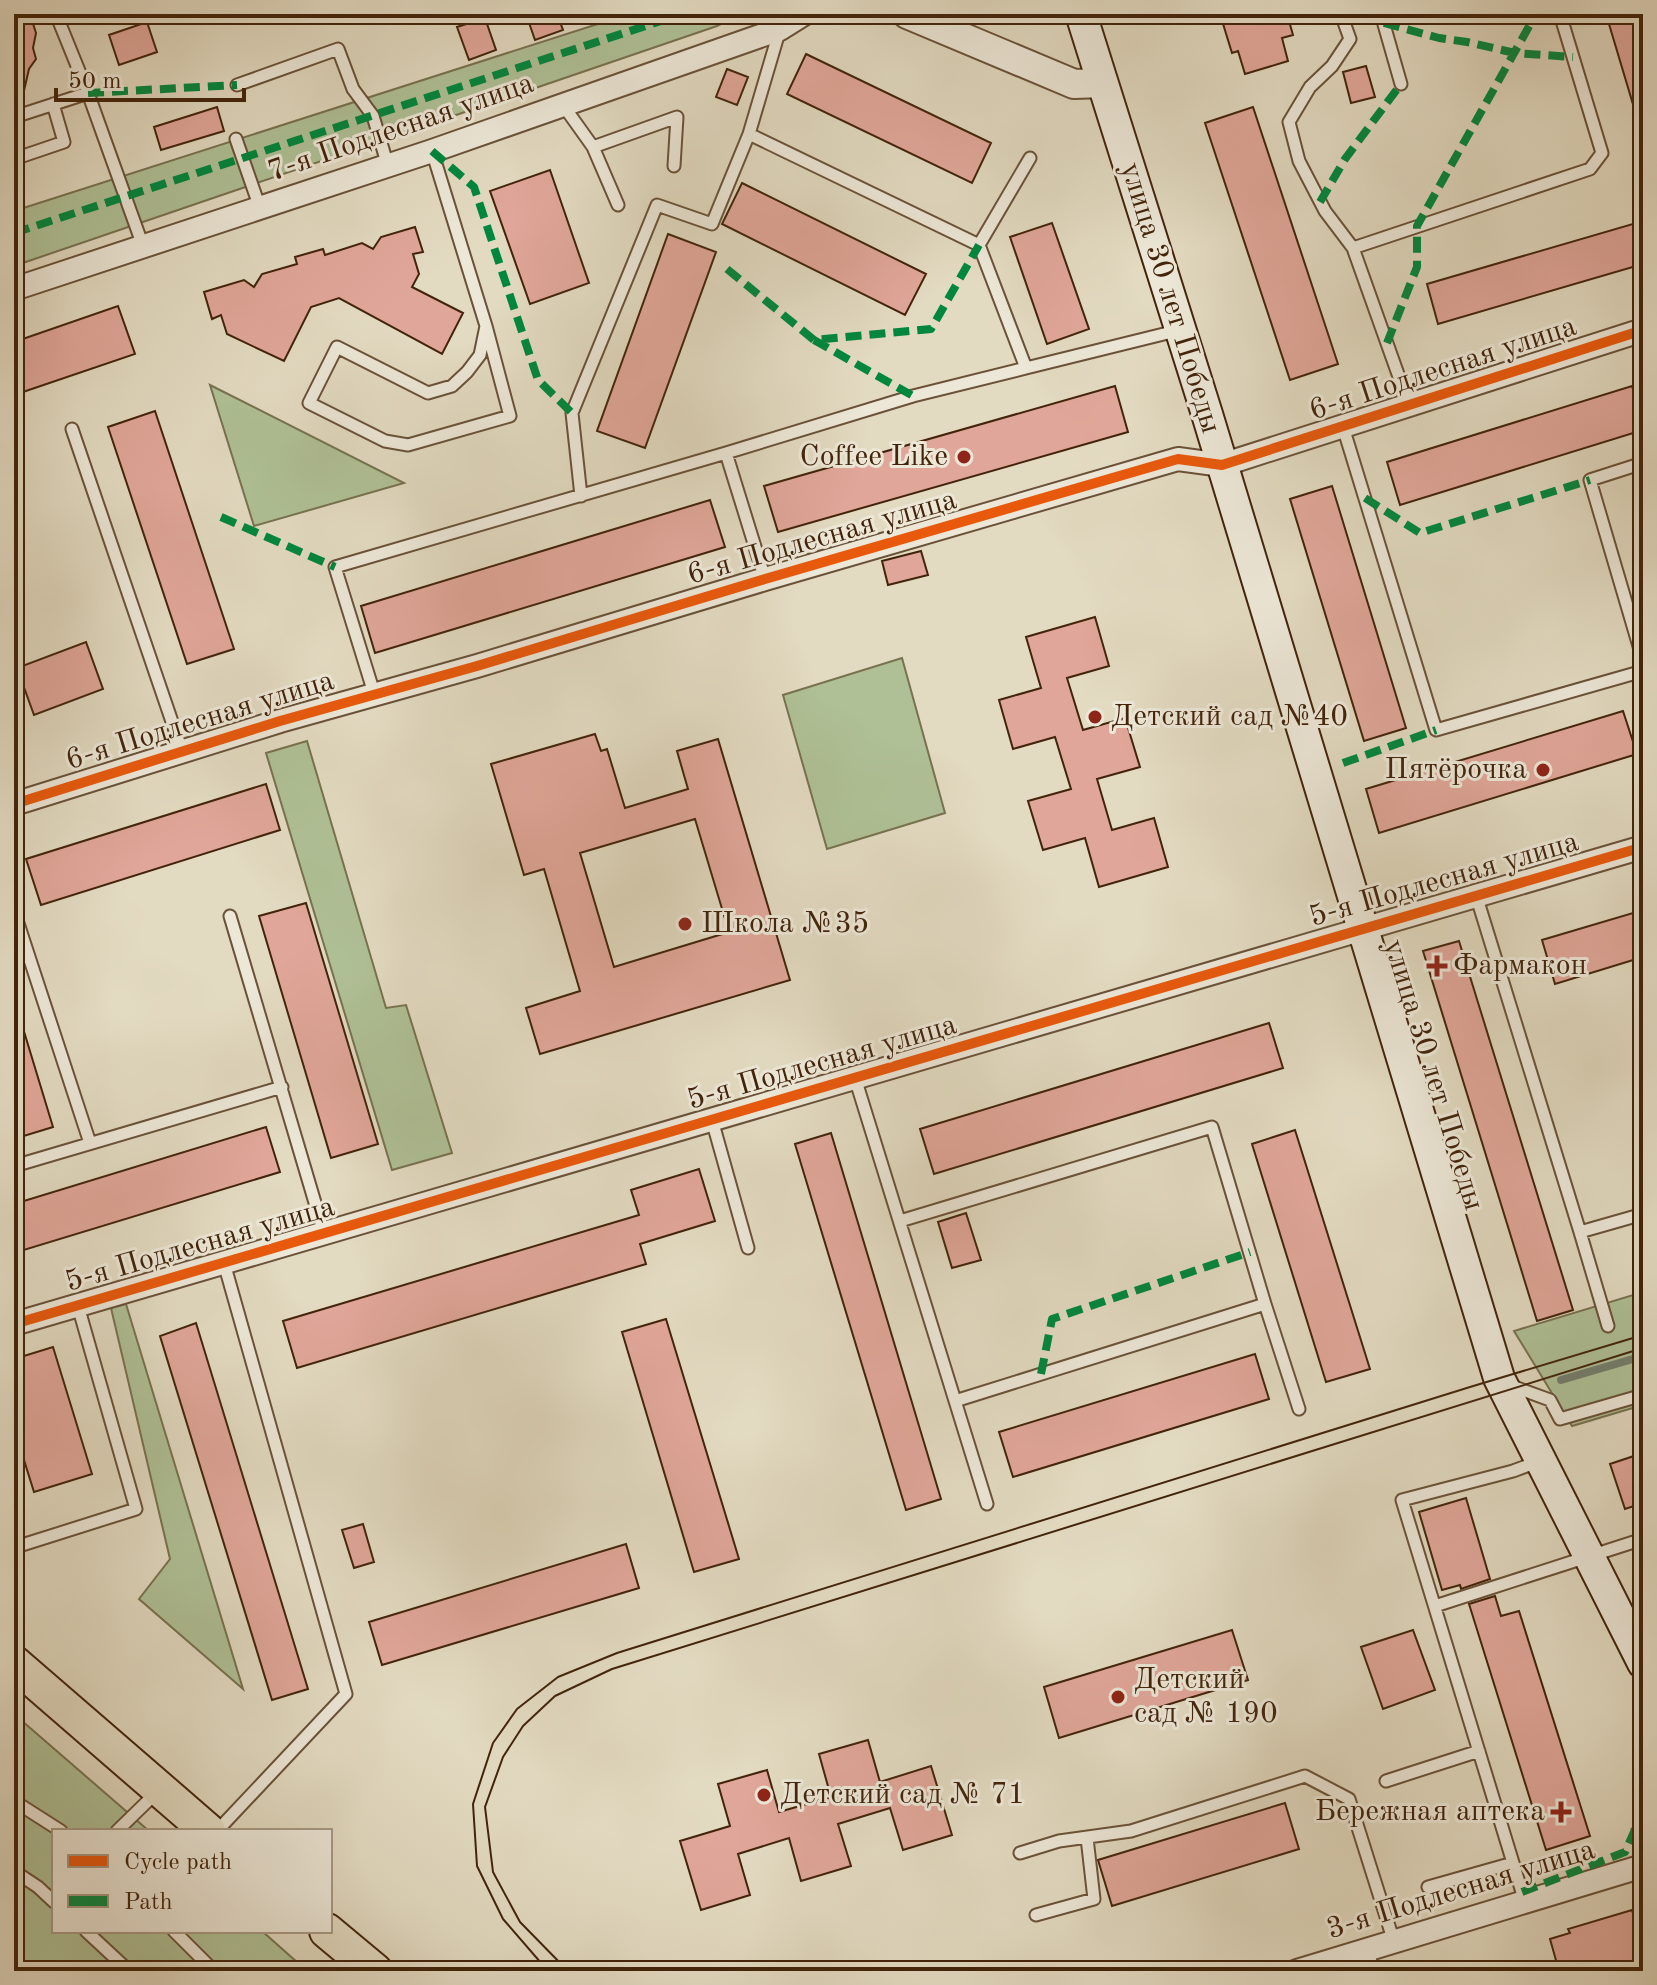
<svg xmlns="http://www.w3.org/2000/svg" width="1657" height="1985" viewBox="0 0 1657 1985" font-family="'Old Standard TT',serif">
	<style>
		.green { fill: #afc096; stroke: #787250; stroke-width: 2 }
		.lines { fill: none; stroke-linecap: round; stroke-linejoin: round }
		.stream { stroke: #747f6f; stroke-width: 8 }
		.building { fill: #e0a699; stroke: #42240b; stroke-width: 2; fill-rule: evenodd }
		.service-casing { stroke: #6a5238; stroke-width: 15 }
		.minor-casing { stroke: #6a5238; stroke-width: 26 }
		.tertiary-casing { stroke: #6a5238; stroke-width: 32 }
		.secondary-casing { stroke: #42240b; stroke-width: 34 }
		.primary-casing { stroke: #42240b; stroke-width: 38 }
		.service { stroke: #ece7d7; stroke-width: 11 }
		.minor { stroke: #ece7d7; stroke-width: 22 }
		.tertiary { stroke: #ece7d7; stroke-width: 28 }
		.secondary { stroke: #ece7d7; stroke-width: 30 }
		.primary { stroke: #e2dac1; stroke-width: 34 }
		.tram { stroke: #42240b; stroke-width: 2 }
		.quiet { stroke: #00873e; stroke-width: 8; stroke-dasharray: 16 8; stroke-linecap: butt }
		.cycleway-casing { stroke: #ece7d7; stroke-width: 15 }
		.cycleway { stroke: #e8590c; stroke-width: 10 }
		.poi-dot { fill: #8f2418; stroke: #ece7d7; stroke-width: 3 }
		.labels { text-anchor: middle; dominant-baseline: central; stroke-width: 6; stroke-linejoin: round; paint-order: stroke }
		.street-label { font-size: 30px; fill: #42240b; stroke: #ece7d7 }
		.poi-label { font-size: 30px; fill: #42240b; stroke: #ece7d7; text-anchor: start }
	</style>
	<rect width="100%" height="100%" fill="#e2dac1"/>
	<filter id="stains"><feTurbulence type="fractalNoise" baseFrequency=".0025" numOctaves="4"/><feColorMatrix values="0 0 0 0 .2 0 0 0 0 .09 0 0 0 0 .02 0 0 0 .5 -.17"/></filter>
	<radialGradient id="worn" r=".72"><stop offset=".6" stop-color="#630" stop-opacity="0"/><stop offset="1" stop-color="#630" stop-opacity=".3"/></radialGradient>
	<path class="green" d="M 629,14 L 741,14 L 717,26 L 14,266 L 14,211 Z
		M 210,385 L 404,483 L 254,526 Z
		M 902,658 L 945,813 L 827,849 L 783,695 Z
		M 307,741 L 386,1008 L 406,1005 L 452,1153 L 392,1170 L 266,753 Z
		M 1643,1292 L 1643,1405 L 1572,1426 L 1514,1331 Z
		M 126,1304 L 243,1689 L 139,1599 L 170,1559 L 111,1308 Z
		M 14,1714 L 149,1831 L 54,1831 L 54,1931 L 262,1931 L 307,1971 L 14,1971 Z"/>
	<g class="lines">
		<path class="stream" d="M 1561,1380 L 1643,1356"/>
	</g>
	<path class="building" d="M 14,14 L 30,14 L 36,33 L 33,48 L 36,59 L 29,69 L 23,95 L 14,94 Z
		M 526,14 L 557,14 L 563,30 L 535,40 Z
		M 1220,14 L 1287,14 L 1293,35 L 1282,38 L 1288,61 L 1245,74 L 1238,51 L 1232,53 Z
		M 1606,14 L 1643,14 L 1643,120 L 1638,121 Z
		M 485,18 L 496,50 L 469,60 L 457,27 Z
		M 147,22 L 157,52 L 119,65 L 109,35 Z
		M 806,54 L 991,143 L 972,183 L 787,94 Z
		M 1366,66 L 1375,97 L 1351,103 L 1343,72 Z
		M 727,69 L 748,77 L 737,105 L 716,97 Z
		M 217,107 L 224,131 L 161,150 L 154,127 Z
		M 1253,107 L 1338,364 L 1290,380 L 1205,123 Z
		M 550,170 L 589,283 L 530,304 L 490,191 Z
		M 742,183 L 926,274 L 905,315 L 722,224 Z
		M 1643,221 L 1643,264 L 1438,324 L 1427,284 Z
		M 1052,223 L 1089,329 L 1047,344 L 1010,237 Z
		M 415,227 L 423,252 L 413,254 L 419,274 L 412,287 L 463,313 L 442,354 L 339,298 L 311,307 L 284,361 L 227,334 L 221,315 L 212,319 L 204,292 L 244,280 L 254,287 L 262,274 L 297,264 L 295,257 L 323,249 L 325,255 L 362,243 L 373,249 L 381,237 Z
		M 668,234 L 716,252 L 645,448 L 597,431 Z
		M 118,306 L 135,354 L 14,395 L 14,342 Z
		M 1115,386 L 1128,432 L 778,532 L 764,486 Z
		M 1632,386 L 1643,422 L 1643,430 L 1400,505 L 1387,462 Z
		M 155,411 L 234,649 L 187,664 L 108,427 Z
		M 1332,486 L 1406,728 L 1364,741 L 1290,499 Z
		M 710,500 L 725,547 L 375,653 L 361,606 Z
		M 921,551 L 928,575 L 888,585 L 882,561 Z
		M 1095,617 L 1109,666 L 1067,678 L 1083,730 L 1125,718 L 1140,767 L 1097,779 L 1112,830 L 1154,818 L 1168,867 L 1099,887 L 1085,838 L 1043,850 L 1028,801 L 1071,789 L 1055,737 L 1013,749 L 999,700 L 1041,688 L 1026,637 Z
		M 86,642 L 103,689 L 34,715 L 17,668 Z
		M 1623,711 L 1637,754 L 1379,833 L 1366,789 Z
		M 595,734 L 601,751 L 607,749 L 625,808 L 688,789 L 677,751 L 718,739 L 790,980 L 540,1054 L 526,1008 L 580,991 L 544,869 L 524,875 L 491,764 ZM 695,819 L 729,932 L 614,967 L 580,853 Z
		M 266,784 L 280,830 L 41,905 L 26,859 Z
		M 306,903 L 378,1144 L 331,1158 L 259,916 Z
		M 1643,910 L 1643,957 L 1555,984 L 1542,940 Z
		M 1459,941 L 1573,1310 L 1537,1321 L 1423,951 Z
		M 14,1015 L 19,1015 L 53,1127 L 14,1139 Z
		M 1269,1023 L 1283,1068 L 934,1174 L 920,1129 Z
		M 266,1127 L 280,1172 L 14,1253 L 14,1204 Z
		M 1295,1130 L 1370,1369 L 1326,1382 L 1252,1144 Z
		M 831,1133 L 941,1499 L 906,1510 L 795,1144 Z
		M 699,1169 L 715,1221 L 640,1244 L 646,1264 L 297,1368 L 283,1321 L 639,1215 L 631,1190 Z
		M 966,1213 L 981,1260 L 952,1268 L 938,1222 Z
		M 666,1319 L 739,1559 L 694,1572 L 622,1332 Z
		M 196,1323 L 308,1689 L 272,1700 L 160,1336 Z
		M 53,1347 L 92,1474 L 34,1492 L 14,1428 L 14,1359 Z
		M 1255,1354 L 1269,1399 L 1013,1477 L 999,1432 Z
		M 1643,1453 L 1643,1503 L 1625,1509 L 1610,1464 Z
		M 1466,1498 L 1490,1579 L 1461,1589 L 1460,1585 L 1442,1590 L 1419,1512 Z
		M 363,1524 L 374,1562 L 354,1568 L 342,1530 Z
		M 626,1544 L 639,1588 L 382,1665 L 369,1622 Z
		M 1495,1596 L 1501,1616 L 1519,1611 L 1590,1836 L 1546,1850 L 1469,1604 Z
		M 1232,1630 L 1248,1680 L 1059,1738 L 1044,1687 Z
		M 1413,1630 L 1435,1690 L 1383,1709 L 1361,1647 Z
		M 868,1740 L 880,1782 L 931,1766 L 952,1835 L 903,1850 L 890,1808 L 838,1824 L 851,1866 L 801,1881 L 789,1838 L 738,1854 L 750,1895 L 701,1910 L 680,1841 L 730,1826 L 718,1784 L 767,1770 L 779,1812 L 831,1797 L 819,1754 Z
		M 1285,1803 L 1299,1849 L 1112,1906 L 1098,1860 Z
		M 1632,1910 L 1643,1947 L 1643,1971 L 1559,1971 L 1550,1939 L 1570,1933 L 1568,1929 Z"/>
	<g class="lines">
		<defs>
			<path id="service" d="M 56,14 L 88,93 L 143,246
				M 1341,14 L 1350,39 L 1332,66 L 1310,87 L 1289,122 L 1299,161 L 1325,211 L 1353,248 L 1409,405
				M 1381,14 L 1401,84
				M 237,85 L 338,49 L 353,89 L 373,116 L 388,166
				M 563,105 L 593,147 L 677,117 L 674,166
				M 14,117 L 88,93
				M 749,134 L 979,245
				M 236,139 L 260,208
				M 593,147 L 618,205
				M 432,151 L 486,326 L 480,355 L 467,372 L 452,386 L 428,393 L 337,347 L 309,403 L 385,441 L 408,445 L 510,416 L 486,326
				M 14,159 L 64,142 L 53,104
				M 1353,248 L 1590,169 L 1602,153 L 1560,14
				M 1026,368 L 1180,330
				M 1343,427 L 1436,730 L 1643,671
				M 72,429 L 182,751
				M 726,453 L 765,579
				M 1643,463 L 1590,480 L 1643,660
				M 581,496 L 572,413 L 657,205 L 712,224 L 749,134 L 780,29
				M 374,693 L 335,567 L 726,453 L 913,396 L 1026,368 L 979,245 L 1030,158
				M 1476,895 L 1580,1232 L 1643,1214
				M 14,911 L 90,1143
				M 230,916 L 324,1233
				M 855,1078 L 987,1504
				M 712,1120 L 748,1248
				M 14,1166 L 282,1087
				M 900,1221 L 1212,1127 L 1265,1304 L 1299,1409
				M 1580,1232 L 1608,1326
				M 1509,1385 L 1550,1400 L 1560,1419 L 1643,1395
				M 955,1401 L 1265,1304
				M 14,1539 L 22,1545 L 136,1509 L 78,1306
				M 1435,1606 L 1643,1539
				M 1386,1781 L 1479,1751
				M 14,1801 L 61,1831
				M 117,1831 L 156,1793
				M 217,1831 L 346,1694 L 224,1263
				M 1020,1853 L 1059,1841 L 1131,1831 L 1305,1776 L 1349,1799 L 1394,1942
				M 14,1871 L 38,1887 L 54,1902
				M 1428,1887 L 1513,1863
				M 1525,1902 L 1402,1500 L 1513,1471 L 1540,1461
				M 1036,1915 L 1094,1899 L 1087,1838
				M 86,1931 L 129,1971
				M 174,1931 L 214,1971
				M 1368,1949 L 1373,1971"/>
			<path id="minor" d="M 14,289 L 432,151 L 780,29 L 804,14
				M 14,804 L 280,721 L 477,666 L 765,579 L 1178,459 L 1222,465 L 1643,330
				M 14,1324 L 1643,847
				M 1297,1971 L 1643,1866"/>
			<path id="tertiary" d="M 907,14 L 1074,84 L 1103,83"/>
			<path id="secondary" d="M 1081,14 L 1207,414 L 1499,1378 L 1643,1663"/>
			<path id="primary" d="M 14,1663 L 208,1831
				M 327,1931 L 375,1971"/>
		</defs>
		<use href="#service" class="service-casing"/>
		<use href="#minor" class="minor-casing"/>
		<use href="#tertiary" class="tertiary-casing"/>
		<use href="#secondary" class="secondary-casing"/>
		<use href="#primary" class="primary-casing"/>
		<use href="#service" class="service"/>
		<use href="#minor" class="minor"/>
		<use href="#tertiary" class="tertiary"/>
		<use href="#secondary" class="secondary"/>
		<use href="#primary" class="primary"/>
		<path class="tram" d="M 548,1971 L 503,1919 L 477,1866 L 473,1804 L 493,1743 L 517,1709 L 558,1677 L 617,1653 L 1470,1387 L 1643,1335
			M 568,1971 L 520,1922 L 493,1872 L 485,1807 L 503,1757 L 523,1726 L 555,1696 L 612,1669 L 1643,1348"/>
		<path class="quiet" d="M 1384,23 L 1439,38 L 1467,42 L 1515,53 L 1573,57
			M 88,93 L 237,85
			M 432,151 L 474,187 L 538,380 L 572,413
			M 1320,202 L 1345,159 L 1401,84
			M 14,233 L 682,14
			M 727,269 L 814,340 L 931,329 L 979,245
			M 1637,332 L 1643,354
			M 814,340 L 913,396
			M 1387,343 L 1417,267 L 1417,226 L 1536,14
			M 1365,498 L 1420,533 L 1590,480
			M 221,517 L 335,567
			M 1343,763 L 1436,730
			M 1637,1318 L 1643,1322
			M 1041,1374 L 1052,1319 L 1250,1252
			M 1522,1892 L 1625,1852 L 1634,1832 L 1643,1794"/>
		<defs>
			<path id="cycleway" d="M 14,804 L 280,721 L 477,666 L 765,579 L 1178,459 L 1222,465 L 1643,330
				M 14,1324 L 1643,847"/>
		</defs>
		<use href="#cycleway" class="cycleway-casing"/>
		<use href="#cycleway" class="cycleway"/>
	</g>
	<g class="poi-dot">
		<circle cx="964" cy="457" r="8"/>
		<circle cx="1095" cy="717" r="8"/>
		<circle cx="1543" cy="770" r="8"/>
		<circle cx="685" cy="924" r="8"/>
		<path d="M1433 954h8v8h8v8h-8v8h-8v-8h-8v-8h8z"/>
		<circle cx="1118" cy="1697" r="8"/>
		<circle cx="764" cy="1795" r="8"/>
		<path d="M1557 1800h8v8h8v8h-8v8h-8v-8h-8v-8h8z"/>
	</g>
	<g class="labels">
		<g class="street-label">
			<text transform="translate(401 128) rotate(-19)">7-я Подлесная улица</text>
			<text transform="translate(1170 298) rotate(73)">улица 30 лет Победы</text>
			<text transform="translate(1443 369) rotate(-18)">6-я Подлесная улица</text>
			<text transform="translate(822 538) rotate(-16)">6-я Подлесная улица</text>
			<text transform="translate(200 721) rotate(-17)">6-я Подлесная улица</text>
			<text transform="translate(1444 880) rotate(-16)">5-я Подлесная улица</text>
			<text transform="translate(822 1063) rotate(-16)">5-я Подлесная улица</text>
			<text transform="translate(1433 1075) rotate(73)">улица 30 лет Победы</text>
			<text transform="translate(200 1245) rotate(-16)">5-я Подлесная улица</text>
			<text transform="translate(1461 1890) rotate(-17)">3-я Подлесная улица</text>
		</g>
		<g class="poi-label">
			<text x="948" y="457" text-anchor="end">Coffee Like</text>
			<text x="1111" y="717">Детский сад №40</text>
			<text x="1527" y="770" text-anchor="end">Пятёрочка</text>
			<text x="701" y="924">Школа №35</text>
			<text x="1453" y="966">Фармакон</text>
			<text x="1134" y="1680">Детский<tspan x="1134" dy="34">сад № 190</tspan></text>
			<text x="780" y="1795">Детский сад № 71</text>
			<text x="1545" y="1812" text-anchor="end">Бережная аптека</text>
		</g>
	</g>
	<rect width="1657" height="1985" fill="none" stroke="#e2dac1" stroke-width="48"/>
	<rect x="16" y="16" width="1625" height="1953" fill="none" stroke="#42240b" stroke-width="4"/>
	<rect x="24" y="24" width="1609" height="1937" fill="none" stroke="#42240b" stroke-width="2"/>
	<rect x="52" y="1829" width="280" height="104" fill="#ece7d7" stroke="#a89985" stroke-width="2"/>
	<rect x="68" y="1855" width="40" height="12" fill="#e8590c" stroke="#a89985" stroke-width="2"/>
	<text x="124" y="1869" font-size="24" fill="#42240b">Cycle path</text>
	<rect x="68" y="1895" width="40" height="12" fill="#00873e" stroke="#a89985" stroke-width="2"/>
	<text x="124" y="1909" font-size="24" fill="#42240b">Path</text>
	<path d="M56 88v12h188v-12" fill="none" stroke="#42240b" stroke-width="4"/>
	<text x="68" y="88" font-size="24" fill="#42240b" stroke="#ece7d7" stroke-width="6" paint-order="stroke">50 m</text>
	<rect width="100%" height="100%" filter="url(#stains)"/>
	<rect width="100%" height="100%" fill="url(#worn)"/>
</svg>
